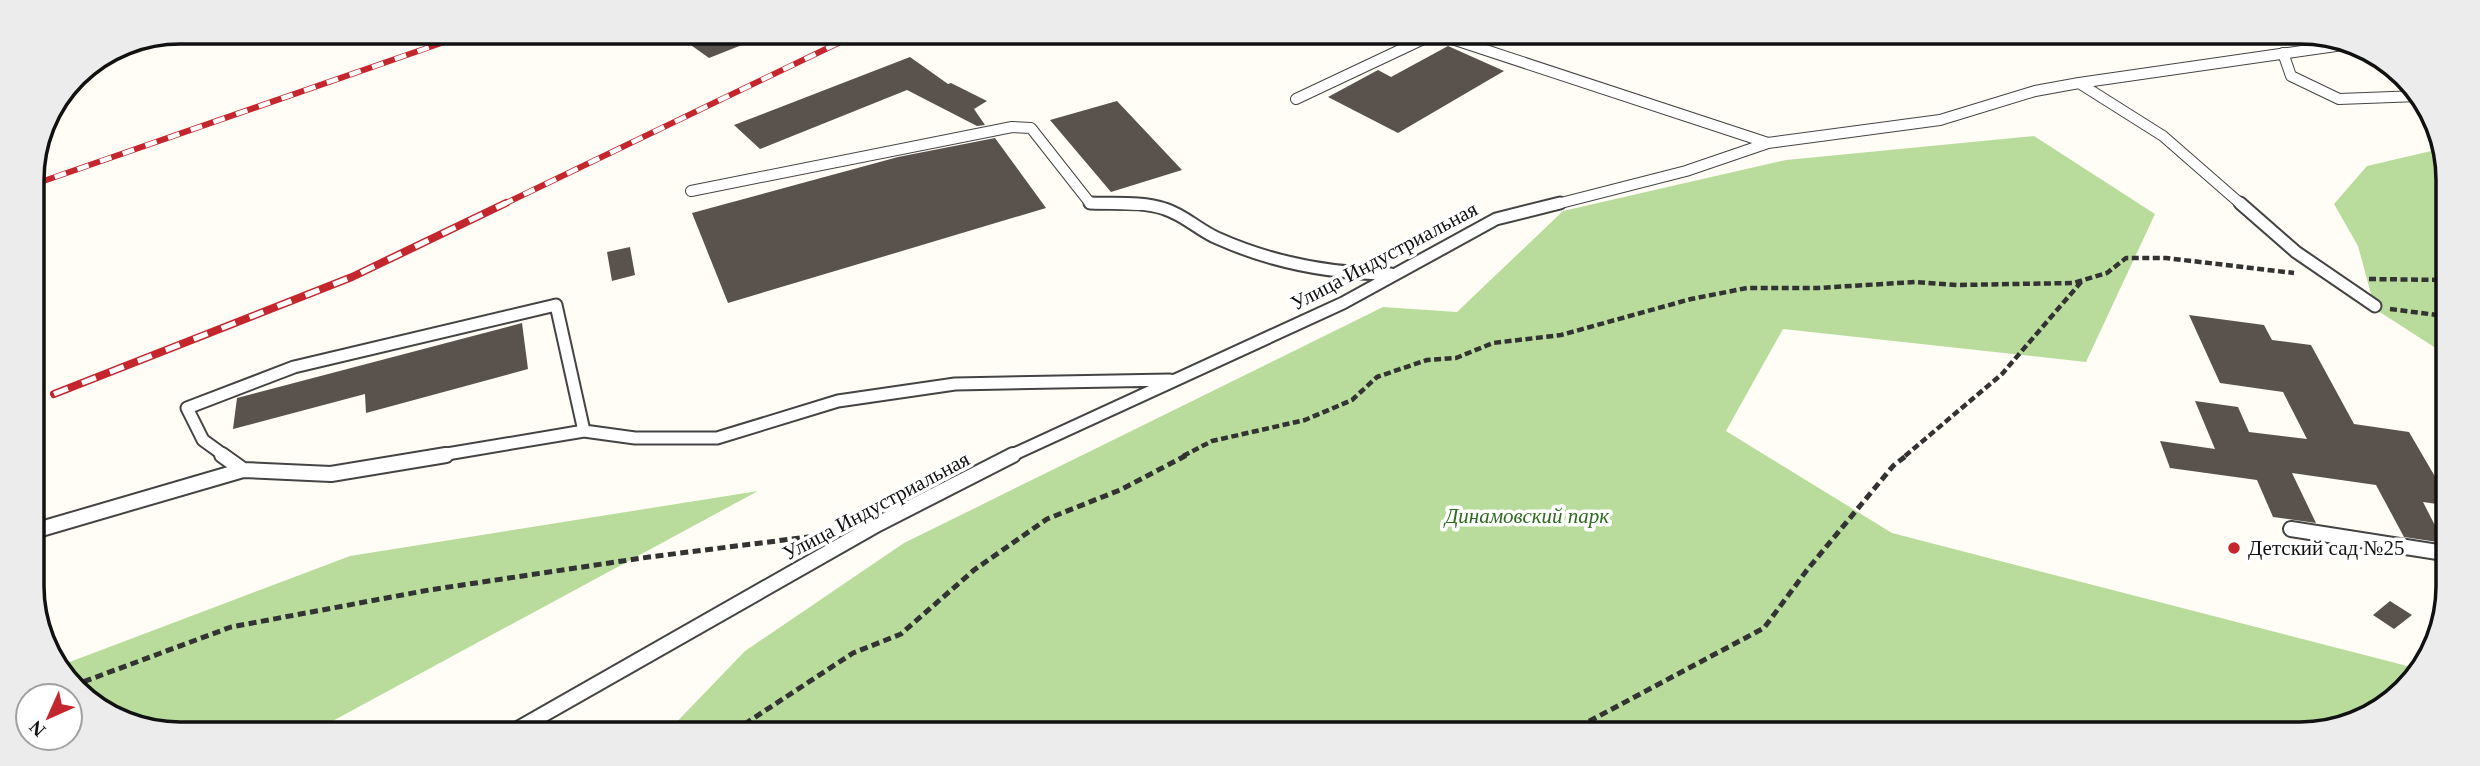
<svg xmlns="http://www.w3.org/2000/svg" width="2480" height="766" viewBox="0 0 2480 766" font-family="Georgia,serif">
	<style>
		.forest { fill: #b9dc9c }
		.building { fill: #5a524d }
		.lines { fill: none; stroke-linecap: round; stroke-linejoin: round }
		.service-far2-casing { stroke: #444; stroke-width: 12 }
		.service-far1-casing { stroke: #444; stroke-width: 15 }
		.service-casing { stroke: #444; stroke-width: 18 }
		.path-far1 { stroke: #333; stroke-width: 4.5; stroke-dasharray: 7 3.5; stroke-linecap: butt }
		.path { stroke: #333; stroke-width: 5; stroke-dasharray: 8 4.5; stroke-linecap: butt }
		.service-far2 { stroke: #fff; stroke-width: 10 }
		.service-far1 { stroke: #fff; stroke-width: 11 }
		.service { stroke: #fff; stroke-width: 14 }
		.rail-far1-casing { stroke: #c4262e; stroke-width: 6 }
		.rail-casing { stroke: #c4262e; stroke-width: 8 }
		.rail-far1 { stroke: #fff; stroke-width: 4.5; stroke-dasharray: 12; stroke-linecap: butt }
		.rail { stroke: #fff; stroke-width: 5; stroke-dasharray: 15; stroke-linecap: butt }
		.poi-dot { fill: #c4262e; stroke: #fff; stroke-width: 2.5 }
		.labels { text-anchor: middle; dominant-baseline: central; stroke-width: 7; stroke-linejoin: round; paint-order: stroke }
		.street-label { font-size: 21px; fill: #111; stroke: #fff }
		.park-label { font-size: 21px; font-style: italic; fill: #2f6b1f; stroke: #fff }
		.poi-label { font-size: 21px; fill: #111; stroke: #fff; text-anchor: start }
		.rim { fill: none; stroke: #111; stroke-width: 3.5 }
	</style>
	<rect width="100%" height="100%" fill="#fffdf5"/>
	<path class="forest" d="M 2034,136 L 2155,214 L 2086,362 L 1783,329 L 1726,431 L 1892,533 L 2415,668 L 2391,704 L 2310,734 L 668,731 L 745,651 L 904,543 L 1383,307 L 1457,312 L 1563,211 L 1786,160 Z
		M 2444,148 L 2446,151 L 2445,354 L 2375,309 L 2358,246 L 2334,204 L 2367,166 Z
		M 758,491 L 316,730 L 142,730 L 68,684 L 59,666 L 350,556 Z"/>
	<path class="building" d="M 674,33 L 770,33 L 770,34 L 709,58 Z
		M 1448,46 L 1504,71 L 1398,133 L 1328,97 L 1378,70 L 1391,77 Z
		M 910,57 L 948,84 L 951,83 L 987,101 L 974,109 L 985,125 L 977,126 L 907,90 L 760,149 L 734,125 Z
		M 1117,101 L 1182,170 L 1111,192 L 1050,120 Z
		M 995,138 L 1046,208 L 728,303 L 692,213 L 898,157 Z
		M 630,247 L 635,275 L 612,281 L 607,252 Z
		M 2189,315 L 2264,325 L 2272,340 L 2311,345 L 2354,424 L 2409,432 L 2444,492 L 2444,505 L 2423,502 L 2444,543 L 2404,537 L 2376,485 L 2292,473 L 2316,523 L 2273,517 L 2257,480 L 2170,468 L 2160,441 L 2215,449 L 2195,401 L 2238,407 L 2249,432 L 2307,439 L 2283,392 L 2220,383 Z
		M 522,323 L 528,369 L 366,413 L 365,394 L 233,429 L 237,398 Z
		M 2390,601 L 2412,615 L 2394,629 L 2373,615 Z"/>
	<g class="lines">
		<defs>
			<path id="service-far2" d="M 1248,34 L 1252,34
				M 1437,34 L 1768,143
				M 2283,53 L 2291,76 L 2339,99 L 2419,96
				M 2079,83 L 2163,136 L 2242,205
				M 1296,99 L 1434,34
				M 691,191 L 1012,127 L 1031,128 L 1090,203 L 1139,205
				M 1553,205 L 1686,171 L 1768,143 L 1940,120 L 2035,91 L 2079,83 L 2350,44"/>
			<path id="service-far1" d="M 1090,203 C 1114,204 1142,201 1165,209 C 1184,215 1199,230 1217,238 C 1273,263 1330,274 1391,274
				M 2240,203 L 2296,252 L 2375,306
				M 225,456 L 203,440 L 187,408 L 294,367 L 556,305 L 584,431 L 635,438 L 717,438 L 838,401 L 955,384 L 1170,380
				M 435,456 L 584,431
				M 1010,456 L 1343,303 L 1496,219 L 1560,203"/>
			<path id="service" d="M 222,455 L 243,470
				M 2291,529 L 2444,553
				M 34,531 L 243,470 L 331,474 L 446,455
				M 516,730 L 878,524 L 1013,455"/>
		</defs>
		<use href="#service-far2" class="service-far2-casing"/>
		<use href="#service-far1" class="service-far1-casing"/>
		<use href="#service" class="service-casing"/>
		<path class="path-far1" d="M 2369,279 L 2445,280
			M 2390,309 L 2445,316
			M 1183,456 L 1212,441 L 1305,420 L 1352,400 L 1377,377 L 1427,360 L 1456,358 L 1493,343 L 1561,335 L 1691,299 L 1747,288 L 1818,288 L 1915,282 L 1957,285 L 2073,283 L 2107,273 L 2126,258 L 2166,258 L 2294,273
			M 1905,456 L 2002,374 L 2082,281"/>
		<path class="path" d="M 72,686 L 231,627 L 429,590 L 649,557 L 808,537 L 814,540
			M 734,731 L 853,653 L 901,634 L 974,570 L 1047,519 L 1120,490 L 1187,455
			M 1567,733 L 1764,628 L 1807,570 L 1893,466 L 1907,455"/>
		<use href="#service-far2" class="service-far2"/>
		<use href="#service-far1" class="service-far1"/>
		<use href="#service" class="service"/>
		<defs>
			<path id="rail-far1" d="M 32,185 L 473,32
				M 502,205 L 859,33"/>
			<path id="rail" d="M 54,394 L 352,277 L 506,203"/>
		</defs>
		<use href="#rail-far1" class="rail-far1-casing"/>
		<use href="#rail" class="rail-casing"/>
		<use href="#rail-far1" class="rail-far1"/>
		<use href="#rail" class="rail"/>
	</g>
	<circle class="poi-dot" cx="2234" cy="548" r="7"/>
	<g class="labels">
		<g class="street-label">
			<text transform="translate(1384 256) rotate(-28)">Улица Индустриальная</text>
			<text transform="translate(876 506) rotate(-28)">Улица Индустриальная</text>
		</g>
		<g class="park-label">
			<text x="1527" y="516">Динамовский парк</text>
		</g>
		<g class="poi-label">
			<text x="2248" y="548">Детский сад №25</text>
		</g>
	</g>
	<path d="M0 0H2480V766H0ZM180 44H2300A136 136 0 0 1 2436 180V586A136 136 0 0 1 2300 722H180A136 136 0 0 1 44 586V180A136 136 0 0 1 180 44Z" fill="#ececec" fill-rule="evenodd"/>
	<path class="rim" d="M180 44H2300A136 136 0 0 1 2436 180V586A136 136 0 0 1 2300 722H180A136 136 0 0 1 44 586V180A136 136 0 0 1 180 44Z"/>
	<g transform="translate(49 717) rotate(225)"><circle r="33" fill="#ffffff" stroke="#a0a0a0" stroke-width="2"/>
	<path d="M0-5L12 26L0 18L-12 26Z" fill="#c4262e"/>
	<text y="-10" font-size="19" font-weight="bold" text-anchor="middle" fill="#111111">N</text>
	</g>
</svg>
